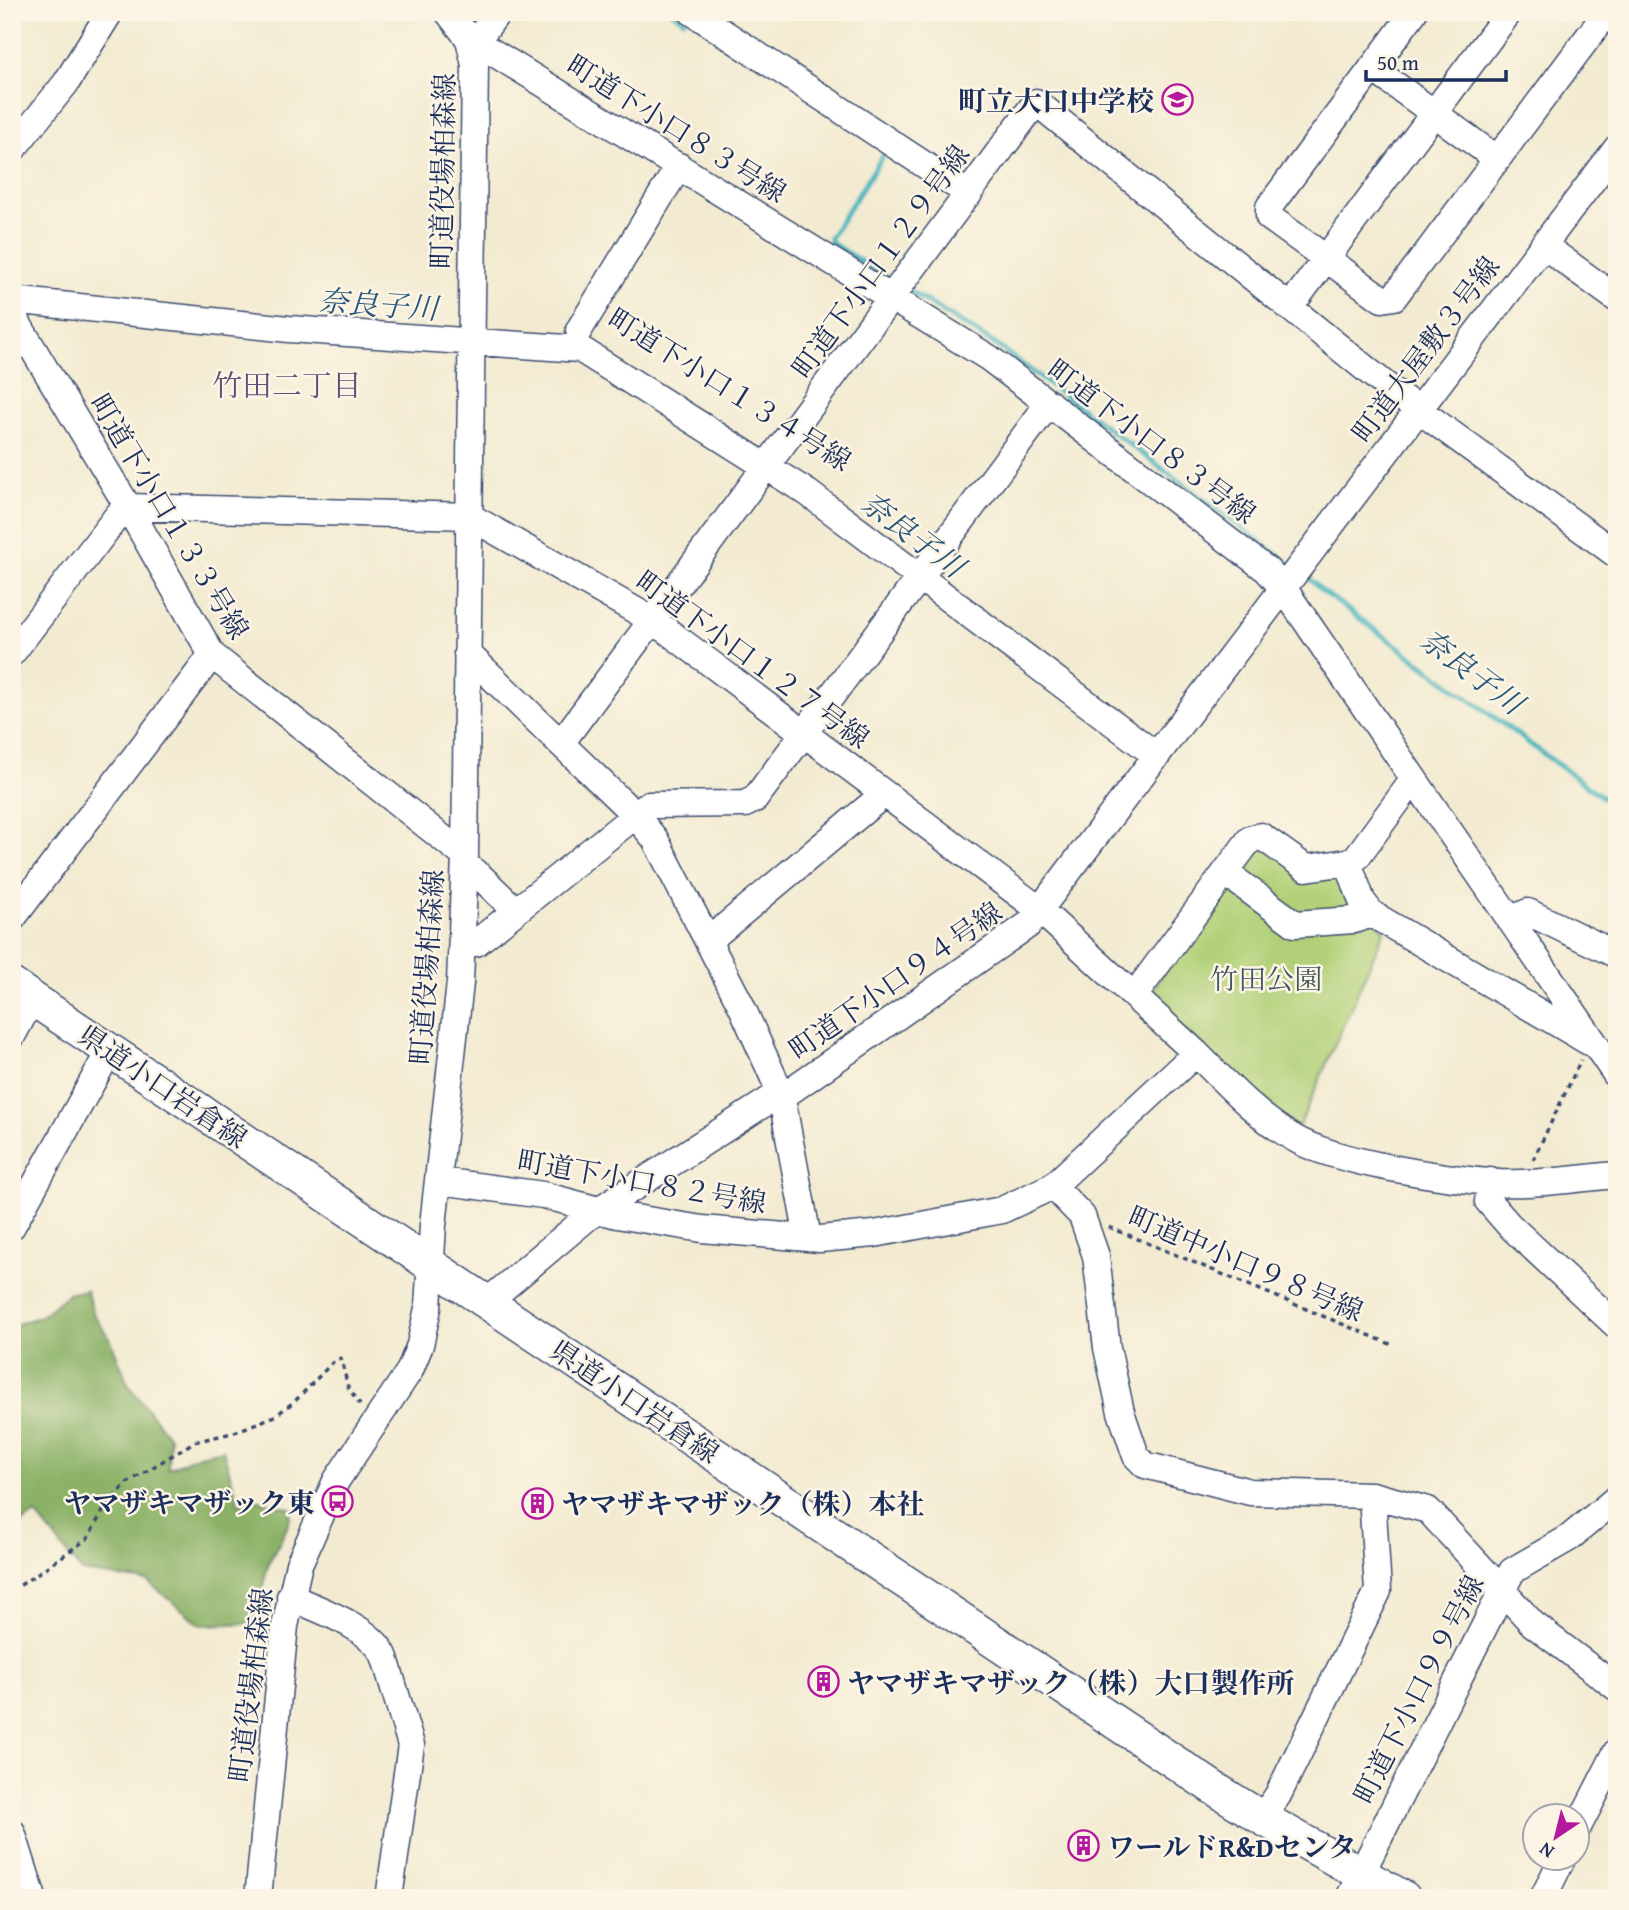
<svg xmlns="http://www.w3.org/2000/svg" width="1629" height="1910" viewBox="0 0 1629 1910" font-family="'Gentium Book Plus','Noto Serif JP',serif">
	<style>
		.green { fill: #b1d077; stroke: #66806a; stroke-width: 2 }
		.forest { fill: #8cb268; stroke: #547063; stroke-width: 2 }
		.lines { fill: none; stroke-linecap: round; stroke-linejoin: round }
		.stream { stroke: #46b5bf; stroke-width: 5 }
		.minor-casing { stroke: #3b4b6f; stroke-width: 29 }
		.major-casing { stroke: #3b4b6f; stroke-width: 36 }
		.path { stroke: #3b4b6f; stroke-width: 3.5; stroke-dasharray: 5 5; stroke-linecap: butt }
		.minor { stroke: #fff; stroke-width: 26 }
		.major { stroke: #fff; stroke-width: 33 }
		.labels { text-anchor: middle; dominant-baseline: central; stroke-width: 5; stroke-linejoin: round; paint-order: stroke }
		.poi-label { font-size: 28px; font-weight: bold; fill: #1b2f5e; stroke: #fcf5e5; text-anchor: start }
		.street-label { font-size: 28px; fill: #1b2f5e; stroke: #fcf5e5 }
		.park-label { font-size: 28px; fill: #405764; stroke: #fcf5e5 }
		.water-label { font-size: 30px; font-style: italic; fill: #28577b; stroke: #fcf5e5 }
		.neighbourhood-label { font-size: 30px; fill: #5c527b; stroke: #fcf5e5 }
	</style>
	<rect width="100%" height="100%" fill="#fcf5e5"/>
	<filter id="ink" filterUnits="userSpaceOnUse"><feTurbulence type="fractalNoise" baseFrequency=".0143" numOctaves="2"/><feDisplacementMap in="SourceGraphic" scale="14" xChannelSelector="R" yChannelSelector="G"/><feConvolveMatrix kernelMatrix="1 2 1 2 8 2 1 2 1" color-interpolation-filters="sRGB"/></filter>
	<filter id="wash" filterUnits="userSpaceOnUse"><feTurbulence type="fractalNoise" baseFrequency=".00686" numOctaves="4" result="noise"/><feDisplacementMap in="SourceGraphic" scale="28" xChannelSelector="R" yChannelSelector="G"/><feGaussianBlur stdDeviation="1.57" result="paint"/><feColorMatrix in="noise" values="0 0 0 0 0 0 0 0 0 0 0 0 0 0 0 0 0 1.4 0 .05"/><feComposite in="paint" operator="in"/></filter>
	<g filter="url(#wash)">
		<rect width="100%" height="100%" fill="#f3ebd1"/>
		<path class="green" d="M 1255,845 L 1337,869 L 1384,932 L 1298,1129 L 1277,1115 L 1148,996 Z"/>
		<path class="forest" d="M 86,1290 L 94,1315 L 111,1341 L 129,1386 L 170,1438 L 168,1469 L 199,1455 L 223,1450 L 239,1505 L 256,1499 L 292,1509 C 287,1537 274,1546 267,1569 C 261,1588 267,1605 258,1623 L 201,1625 L 147,1581 L 82,1572 L 36,1514 L 12,1529 L 12,1326 L 41,1316 L 68,1294 Z"/>
		<g class="lines">
			<path class="stream" d="M 672,12 L 684,20
				M 886,151 L 830,238 L 831,243 L 894,282
				M 906,289 L 995,344 L 1290,564
				M 1304,573 L 1321,590 L 1617,808"/>
		</g>
	</g>
	<g filter="url(#ink)">
		<g class="lines">
			<defs>
				<path id="minor" d="M 498,12 L 472,47 L 489,50 L 989,358 L 1267,570 L 1284,589 L 1617,1076
					M 692,12 L 969,194
					M 1414,12 L 1269,207 L 1269,217 L 1382,299 L 1394,297 L 1607,12
					M 1372,68 L 1497,159
					M 12,150 L 66,83 L 110,12
					M 1543,245 L 1617,299
					M 12,300 L 289,329 L 580,349 L 808,493 L 1157,756
					M 1290,307 L 1509,12
					M 12,314 L 128,507 L 212,655 L 465,856
					M 579,330 L 679,166
					M 12,653 L 118,515 L 128,507 L 469,516 L 654,621 L 1040,910 L 1196,1053
					M 467,653 L 635,815 L 655,839 L 741,1005 L 781,1094 L 808,1238
					M 561,743 L 1036,102 L 1393,391 L 1617,555
					M 1348,862 L 1362,901 L 1372,914 L 1589,1042
					M 465,865 L 480,876 L 516,911
					M 1226,873 L 1295,924 L 1354,920 L 1372,914
					M 12,919 L 212,655
					M 1510,920 L 1528,912 L 1617,955
					M 708,941 L 884,794
					M 462,942 L 476,943 L 648,805 L 745,804 L 755,799 L 1049,403
					M 1134,996 L 1250,839 L 1261,836 L 1306,868 L 1348,862 L 1356,858 L 1414,779
					M 12,1036 L 32,999
					M 440,1181 L 543,1195 L 617,1215 L 702,1229 L 820,1239 L 874,1234 L 1002,1210 L 1053,1186 L 1196,1053 C 1226,1083 1255,1115 1292,1137 C 1334,1163 1449,1179 1500,1183 C 1537,1185 1579,1178 1617,1175
					M 1490,1181 L 1488,1201 L 1509,1225 L 1617,1326
					M 1053,1186 L 1082,1216 L 1096,1256 L 1107,1348 L 1121,1412 L 1136,1456 L 1145,1465 L 1250,1492 L 1372,1495 L 1428,1510 L 1533,1624 L 1617,1688
					M 12,1226 L 110,1050
					M 487,1302 L 588,1217 L 771,1099 L 793,1089 L 1028,925 L 1617,148
					M 290,1597 C 317,1609 374,1628 385,1658 L 411,1745 L 389,1898
					M 1262,1818 L 1278,1795 L 1378,1591 L 1372,1495
					M 1576,1831 L 1617,1751
					M 12,1832 L 33,1898
					M 258,1898 L 285,1626 L 299,1564 L 336,1481 L 410,1370 L 420,1345 L 428,1308 L 433,1225 L 460,983 L 465,856 L 475,65 L 469,39 L 448,12
					M 1349,1898 L 1512,1571 L 1569,1538 L 1617,1498
					M 1543,1898 L 1563,1857"/>
				<path id="major" d="M 12,985 L 1212,1787 L 1262,1818 L 1404,1898"/>
			</defs>
			<use href="#minor" class="minor-casing"/>
			<use href="#major" class="major-casing"/>
			<path class="path" d="M 1533,1160 L 1581,1060
				M 1109,1227 L 1395,1346
				M 12,1591 L 87,1539 L 106,1506 L 127,1483 L 194,1442 L 232,1433 L 275,1416 L 295,1401 L 334,1361 L 341,1358 L 348,1387 L 360,1405"/>
			<use href="#minor" class="minor"/>
			<use href="#major" class="major"/>
		</g>
	</g>
	<defs>
		<symbol id="school-ring" viewBox="-11 -11 22 22"><circle r="9.5" fill="#fcf5e5" stroke="#b5179e" stroke-width="1.5"/><path d="M0-5L7-2L0 1L-7-2ZM-4 1L0 2.5L4 1V4Q0 6-4 4Z" fill="#b5179e"/></symbol>
		<symbol id="bus-ring" viewBox="-11 -11 22 22"><circle r="9.5" fill="#fcf5e5" stroke="#b5179e" stroke-width="1.5"/><path d="M-5-6H5V4H4V6H2V4H-2V6H-4V4H-5ZM-3.5-4V0h7V-4ZM-3.5 1.2v1.5H-2V1.2ZM2 1.2v1.5H3.5V1.2Z" fill="#b5179e"/></symbol>
		<symbol id="building-ring" viewBox="-11 -11 22 22"><circle r="9.5" fill="#fcf5e5" stroke="#b5179e" stroke-width="1.5"/><path d="M-4-6H4V6H1V3H-1V6H-4ZM-2.5-4.3h1.7v1.8h-1.7ZM.8-4.3h1.7v1.8H.8ZM-2.5-1h1.7V.8h-1.7ZM.8-1h1.7V.8H.8Z" fill="#b5179e"/></symbol>
	</defs>
	<g fill-rule="evenodd">
		<use href="#school-ring" x="1160" y="82" width="35" height="35"/>
		<use href="#bus-ring" x="320" y="1484" width="35" height="35"/>
		<use href="#building-ring" x="520" y="1486" width="35" height="35"/>
		<use href="#building-ring" x="806" y="1664" width="35" height="35"/>
		<use href="#building-ring" x="1066" y="1828" width="35" height="35"/>
	</g>
	<g class="labels">
		<g class="poi-label">
			<text x="1154" y="100" text-anchor="end">町立大口中学校</text>
			<text x="315" y="1502" text-anchor="end">ヤマザキマザック東</text>
			<text x="561" y="1503">ヤマザキマザック（株）本社</text>
			<text x="847" y="1682">ヤマザキマザック（株）大口製作所</text>
			<text x="1107" y="1846">ワールドR&amp;Dセンタ</text>
		</g>
		<g class="street-label">
			<text transform="translate(677 128) rotate(32)">町道下小口８３号線</text>
			<text transform="translate(442 171) rotate(-89)">町道役場柏森線</text>
			<text transform="translate(880 261) rotate(-54)">町道下小口１２９号線</text>
			<text transform="translate(1425 349) rotate(-53)">町道大屋敷３号線</text>
			<text transform="translate(730 389) rotate(32)">町道下小口１３４号線</text>
			<text transform="translate(1152 441) rotate(37)">町道下小口８３号線</text>
			<text transform="translate(170 516) rotate(59)">町道下小口１３３号線</text>
			<text transform="translate(753 659) rotate(36)">町道下小口１２７号線</text>
			<text transform="translate(426 967) rotate(-86)">町道役場柏森線</text>
			<text transform="translate(895 980) rotate(-35)">町道下小口９４号線</text>
			<text transform="translate(163 1086) rotate(34)">県道小口岩倉線</text>
			<text transform="translate(642 1181) rotate(10)">町道下小口８２号線</text>
			<text transform="translate(1246 1263) rotate(23)">町道中小口９８号線</text>
			<text transform="translate(635 1401) rotate(34)">県道小口岩倉線</text>
			<text transform="translate(250 1685) rotate(-83)">町道役場柏森線</text>
			<text transform="translate(1418 1689) rotate(-63)">町道下小口９９号線</text>
		</g>
		<g class="park-label">
			<text x="1266" y="978">竹田公園</text>
		</g>
		<g class="water-label">
			<text transform="translate(378 304) rotate(4)">奈良子川</text>
			<text transform="translate(913 534) rotate(37)">奈良子川</text>
			<text transform="translate(1472 671) rotate(37)">奈良子川</text>
		</g>
		<g class="neighbourhood-label">
			<text x="287" y="385">竹田二丁目</text>
		</g>
	</g>
	<rect width="1629" height="1910" fill="none" stroke="#fcf5e5" stroke-width="42"/>
	<g transform="translate(1556 1837) rotate(215)"><circle r="33" fill="#fcf5e5" stroke="#a2a6af" stroke-width="2"/>
	<path d="M0-5L12 26L0 18L-12 26Z" fill="#b5179e"/>
	<text y="-10" font-size="19" font-weight="bold" text-anchor="middle" fill="#1b2f5e">N</text>
	</g>
	<path d="M1366 70v10h140v-10" fill="none" stroke="#1b2f5e" stroke-width="3.5"/>
	<text x="1377" y="70" font-size="21" fill="#1b2f5e" stroke="#fcf5e5" stroke-width="5" paint-order="stroke">50 m</text>
</svg>
